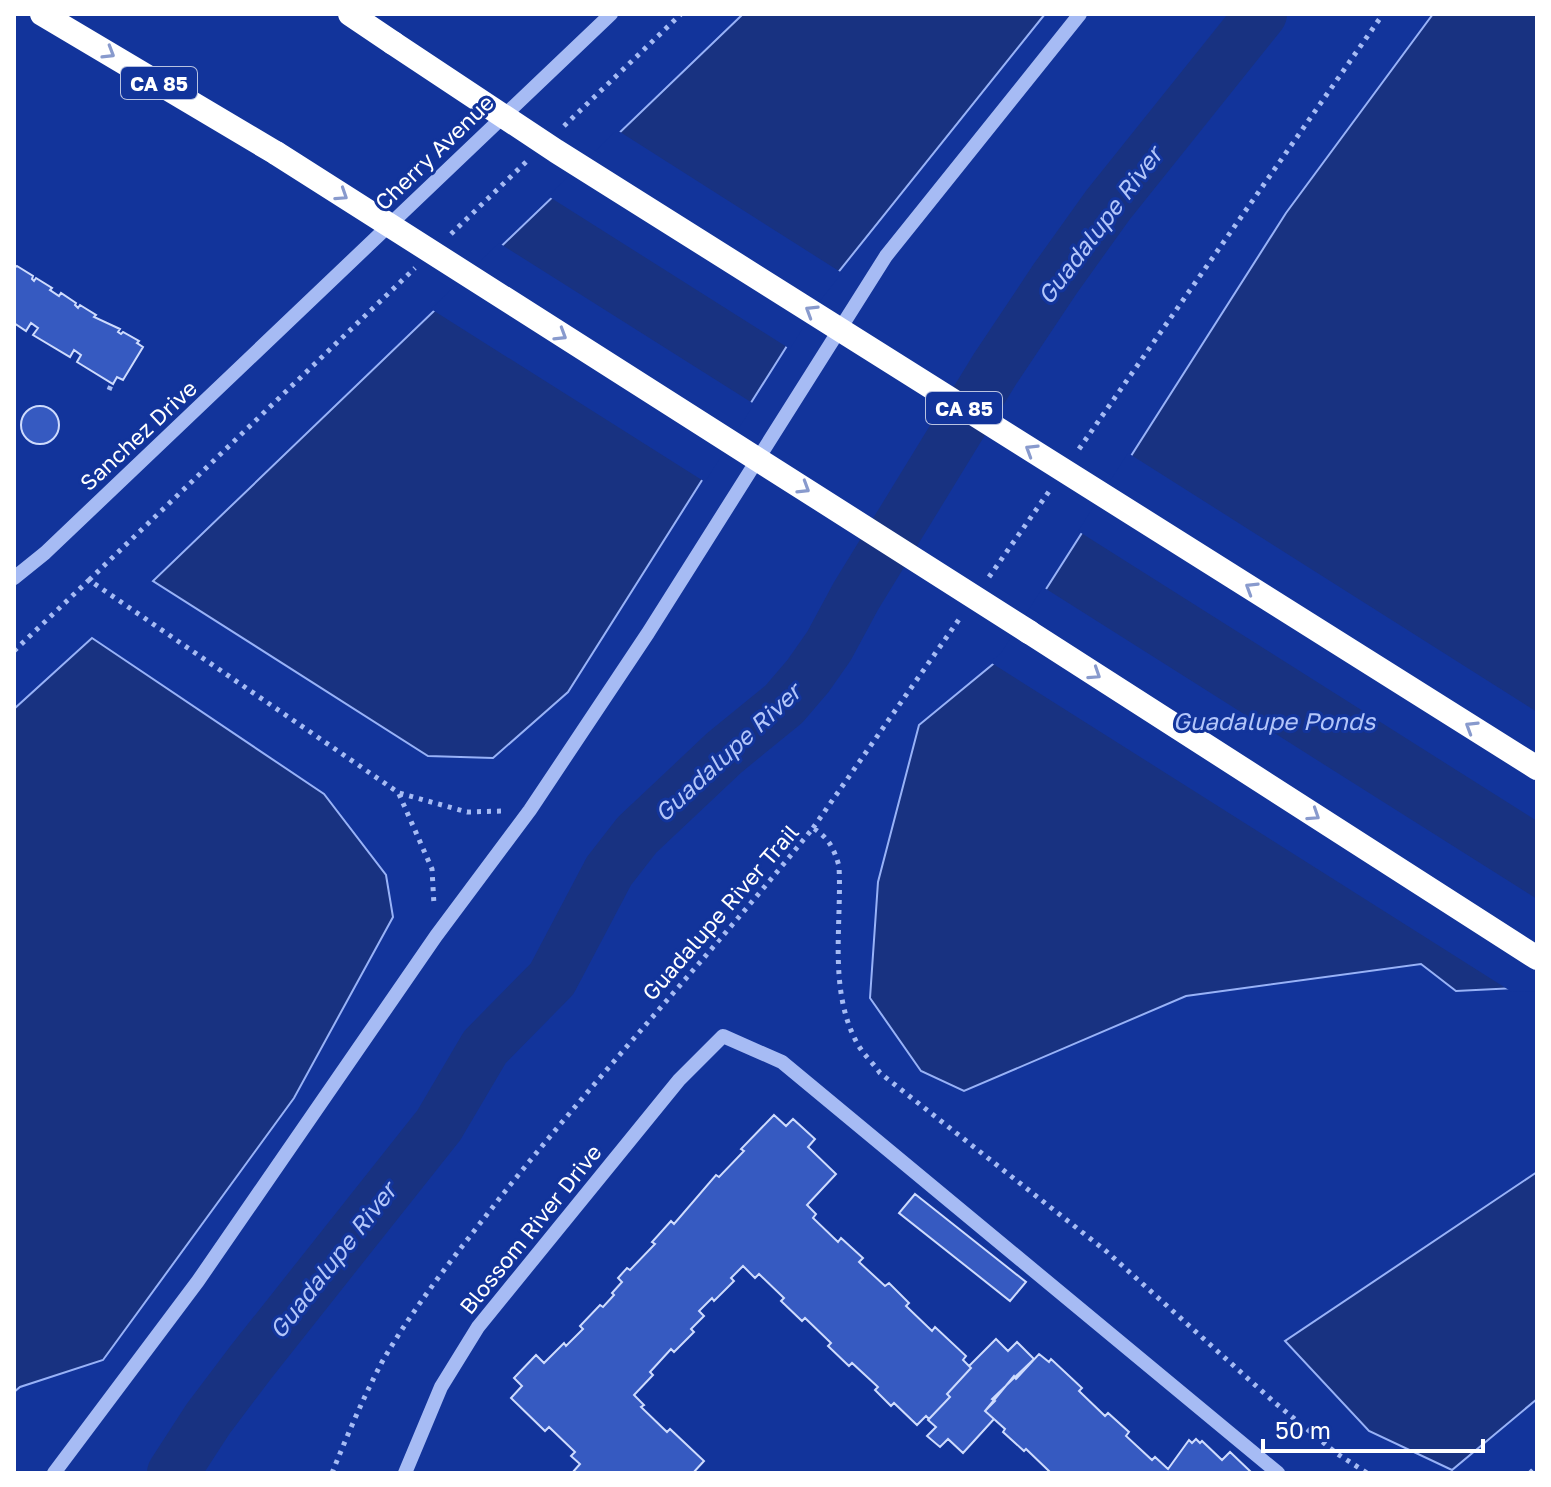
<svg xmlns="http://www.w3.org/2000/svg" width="1551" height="1487" viewBox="0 0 1551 1487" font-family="'Golos Text',sans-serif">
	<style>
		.water { fill: #183281; stroke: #98b2f7; stroke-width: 2 }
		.pier { fill: #12349b }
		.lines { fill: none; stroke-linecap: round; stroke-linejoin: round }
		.river { stroke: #183281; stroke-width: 52 }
		.building { fill: #365ac1; stroke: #cedbfd; stroke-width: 2 }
		.path { stroke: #a6bbf4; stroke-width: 5; stroke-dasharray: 4 6; stroke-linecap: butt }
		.minor { stroke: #a6bbf4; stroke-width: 14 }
		.highway { stroke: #fff; stroke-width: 24 }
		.highway-bridge { stroke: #fff; stroke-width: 24 }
		.oneway { stroke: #889acd }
		.labels { text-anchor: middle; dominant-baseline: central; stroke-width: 6; stroke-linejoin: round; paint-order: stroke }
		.shield { fill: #12349b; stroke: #b8c2e1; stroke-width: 2 }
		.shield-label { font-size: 20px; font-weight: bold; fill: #fff }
		.street-label { font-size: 22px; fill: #fff; stroke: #12349b }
		.water-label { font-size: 24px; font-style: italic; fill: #b3c6fa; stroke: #12349b }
	</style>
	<rect width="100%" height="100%" fill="#12349b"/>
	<path class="water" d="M 743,14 L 1045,14 L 816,300 L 568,692 L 493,758 L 428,756 L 153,581 Z
		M 1433,14 L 1537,14 L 1537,987 L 1456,991 L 1421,964 L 1186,996 L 964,1091 L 921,1071 L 870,998 L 878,882 L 919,725 L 1004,655 L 1286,213 Z
		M 92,638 L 324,794 L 386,875 L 393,917 L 294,1098 L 103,1360 L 20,1387 L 14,1392 L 14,709 Z
		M 1537,1172 L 1537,1399 L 1452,1470 L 1369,1431 L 1285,1341 Z"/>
	<path class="pier" d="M 617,130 L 842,273 L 819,302 L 790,349 L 548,196 Z
		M 499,243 L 754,404 L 705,482 L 431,309 Z
		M 1128,453 L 1537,712 L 1537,821 L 1078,531 Z
		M 1043,587 L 1537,899 L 1537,991 L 1512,992 L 990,662 L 1001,653 Z"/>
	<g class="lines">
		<path class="river" d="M 173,1473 L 208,1419 L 251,1362 L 439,1125 L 485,1047 L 552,979 L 609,871 L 637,835 L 724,753 L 784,704 L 808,676 L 829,646 L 856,596 L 995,369 L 1055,279 L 1108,205 L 1261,14"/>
	</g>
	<path class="building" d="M 17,266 L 33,276 L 32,279 L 34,281 L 36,278 L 52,288 L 50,290 L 59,296 L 61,293 L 76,303 L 75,305 L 78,308 L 80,305 L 96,315 L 94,317 L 120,329 L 118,332 L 121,334 L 123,332 L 139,341 L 137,343 L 143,347 L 123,380 L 117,377 L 113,384 L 77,362 L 81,355 L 74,350 L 70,357 L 33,335 L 38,328 L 31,323 L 26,331 L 14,323 L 14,268 Z
		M21 425a19 19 0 1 1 38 0a19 19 0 1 1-38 0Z
		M 774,1115 L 786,1126 L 793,1119 L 815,1139 L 808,1147 L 836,1174 L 807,1205 L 816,1214 L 813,1218 L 838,1242 L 841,1238 L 863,1258 L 859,1262 L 885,1286 L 889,1283 L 909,1303 L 906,1306 L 932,1331 L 935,1327 L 966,1356 L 963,1360 L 971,1368 L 947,1394 L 950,1397 L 929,1419 L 926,1416 L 917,1425 L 894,1403 L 891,1406 L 875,1390 L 878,1387 L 852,1363 L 849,1366 L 828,1346 L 831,1343 L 805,1318 L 802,1321 L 781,1301 L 784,1298 L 759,1274 L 755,1278 L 743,1266 L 731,1278 L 734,1281 L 714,1301 L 712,1298 L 699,1311 L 704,1316 L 691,1329 L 694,1332 L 674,1352 L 671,1349 L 650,1372 L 653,1375 L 634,1395 L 644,1405 L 641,1407 L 667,1432 L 670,1429 L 704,1461 L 693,1473 L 572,1473 L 580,1464 L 571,1456 L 575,1452 L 549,1427 L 545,1431 L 511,1398 L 522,1386 L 514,1378 L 536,1355 L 544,1363 L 564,1343 L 566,1346 L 583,1329 L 580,1326 L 600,1305 L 603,1307 L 614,1295 L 612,1293 L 622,1282 L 618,1278 L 627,1268 L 630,1270 L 655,1244 L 652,1242 L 671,1221 L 674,1224 L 716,1175 L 719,1177 L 744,1151 L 741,1149 Z
		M 915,1194 L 1026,1282 L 1010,1301 L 899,1213 Z
		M 996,1339 L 1008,1351 L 1017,1342 L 1034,1359 L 992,1399 L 995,1401 L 985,1411 L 994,1419 L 963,1453 L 948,1439 L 940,1447 L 927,1436 L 936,1427 L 928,1420 L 950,1397 L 947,1394 L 971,1368 L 969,1366 Z
		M 1039,1354 L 1049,1362 L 1051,1359 L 1082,1388 L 1079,1391 L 1105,1416 L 1108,1413 L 1129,1432 L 1126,1436 L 1152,1460 L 1155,1457 L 1168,1469 L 1189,1440 L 1192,1443 L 1196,1439 L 1200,1443 L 1202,1441 L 1222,1460 L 1230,1452 L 1252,1473 L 1051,1473 L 1026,1449 L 1024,1451 L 1003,1432 L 1005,1429 L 985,1411 L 1014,1376 L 1016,1379 Z"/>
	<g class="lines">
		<path class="path" d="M 564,126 L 681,14
			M 451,234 L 527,161
			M 109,390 L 112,383
			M 1079,449 L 1383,14
			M 989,577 L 1050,490
			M 89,580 L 415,268
			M 14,651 L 89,580 L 399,793 L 467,812 L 504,811
			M 399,794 L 432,869 L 434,905
			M 813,828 L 960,618
			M 332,1473 C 347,1436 363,1398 382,1362 C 416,1303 461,1248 503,1194 C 603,1069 713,952 813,828 C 829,838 834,849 839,866 C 842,925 828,989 857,1043 C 863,1054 873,1063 880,1073 L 1106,1251 L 1274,1402 L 1336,1453 L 1367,1473
			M 1530,1473 L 1537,1466"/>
		<path class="minor" d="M 14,578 L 45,553 L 611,14
			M 54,1473 L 198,1281 L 436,936 L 530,810 L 648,633 L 886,256 L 1080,14
			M 405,1473 L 441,1387 L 478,1327 L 679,1080 L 723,1036 L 782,1062 L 1278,1473"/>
		<path class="highway" d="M 42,14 L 276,153
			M 350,14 L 393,43
			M 1029,632 L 1537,958"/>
		<path class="highway-bridge" d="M 393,43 L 556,151 L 1537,768
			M 276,153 L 1029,632"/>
	</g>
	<defs><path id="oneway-chevron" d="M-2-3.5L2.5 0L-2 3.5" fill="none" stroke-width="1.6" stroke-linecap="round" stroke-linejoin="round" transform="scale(2)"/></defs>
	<g class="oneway">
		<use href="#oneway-chevron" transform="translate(109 53) rotate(31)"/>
		<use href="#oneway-chevron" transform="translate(342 195) rotate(33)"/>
		<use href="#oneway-chevron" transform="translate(811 311) rotate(-148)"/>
		<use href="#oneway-chevron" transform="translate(561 335) rotate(32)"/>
		<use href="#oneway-chevron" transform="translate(1031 450) rotate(-148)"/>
		<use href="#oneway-chevron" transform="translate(804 488) rotate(32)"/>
		<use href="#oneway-chevron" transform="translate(1251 588) rotate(-148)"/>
		<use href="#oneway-chevron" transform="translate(1095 674) rotate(33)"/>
		<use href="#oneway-chevron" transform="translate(1471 727) rotate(-148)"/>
		<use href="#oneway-chevron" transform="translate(1314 815) rotate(33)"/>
	</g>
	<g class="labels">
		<g class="shield">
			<rect x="121" y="67" width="76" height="32" rx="6"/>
			<rect x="926" y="392" width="76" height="32" rx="6"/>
		</g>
		<g class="shield-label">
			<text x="159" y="83">CA 85</text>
			<text x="964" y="408">CA 85</text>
		</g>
		<g class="street-label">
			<text transform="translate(434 152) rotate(-44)">Cherry Avenue</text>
			<text transform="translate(138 435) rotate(-43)">Sanchez Drive</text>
			<text transform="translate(720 912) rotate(-49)">Guadalupe River Trail</text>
			<text transform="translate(530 1229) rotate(-51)">Blossom River Drive</text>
		</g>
		<g class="water-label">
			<text transform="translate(1099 225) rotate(-53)">Guadalupe River</text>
			<text x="1274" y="720">Guadalupe Ponds</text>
			<text transform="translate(727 752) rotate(-43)">Guadalupe River</text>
			<text transform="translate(332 1260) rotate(-52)">Guadalupe River</text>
		</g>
	</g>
	<rect width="1551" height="1487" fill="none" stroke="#ffffff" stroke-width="32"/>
	<path d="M1263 1439v12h220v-12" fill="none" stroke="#ffffff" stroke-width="4"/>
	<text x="1275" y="1439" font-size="24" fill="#ffffff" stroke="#12349b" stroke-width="6" paint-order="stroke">50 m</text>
</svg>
